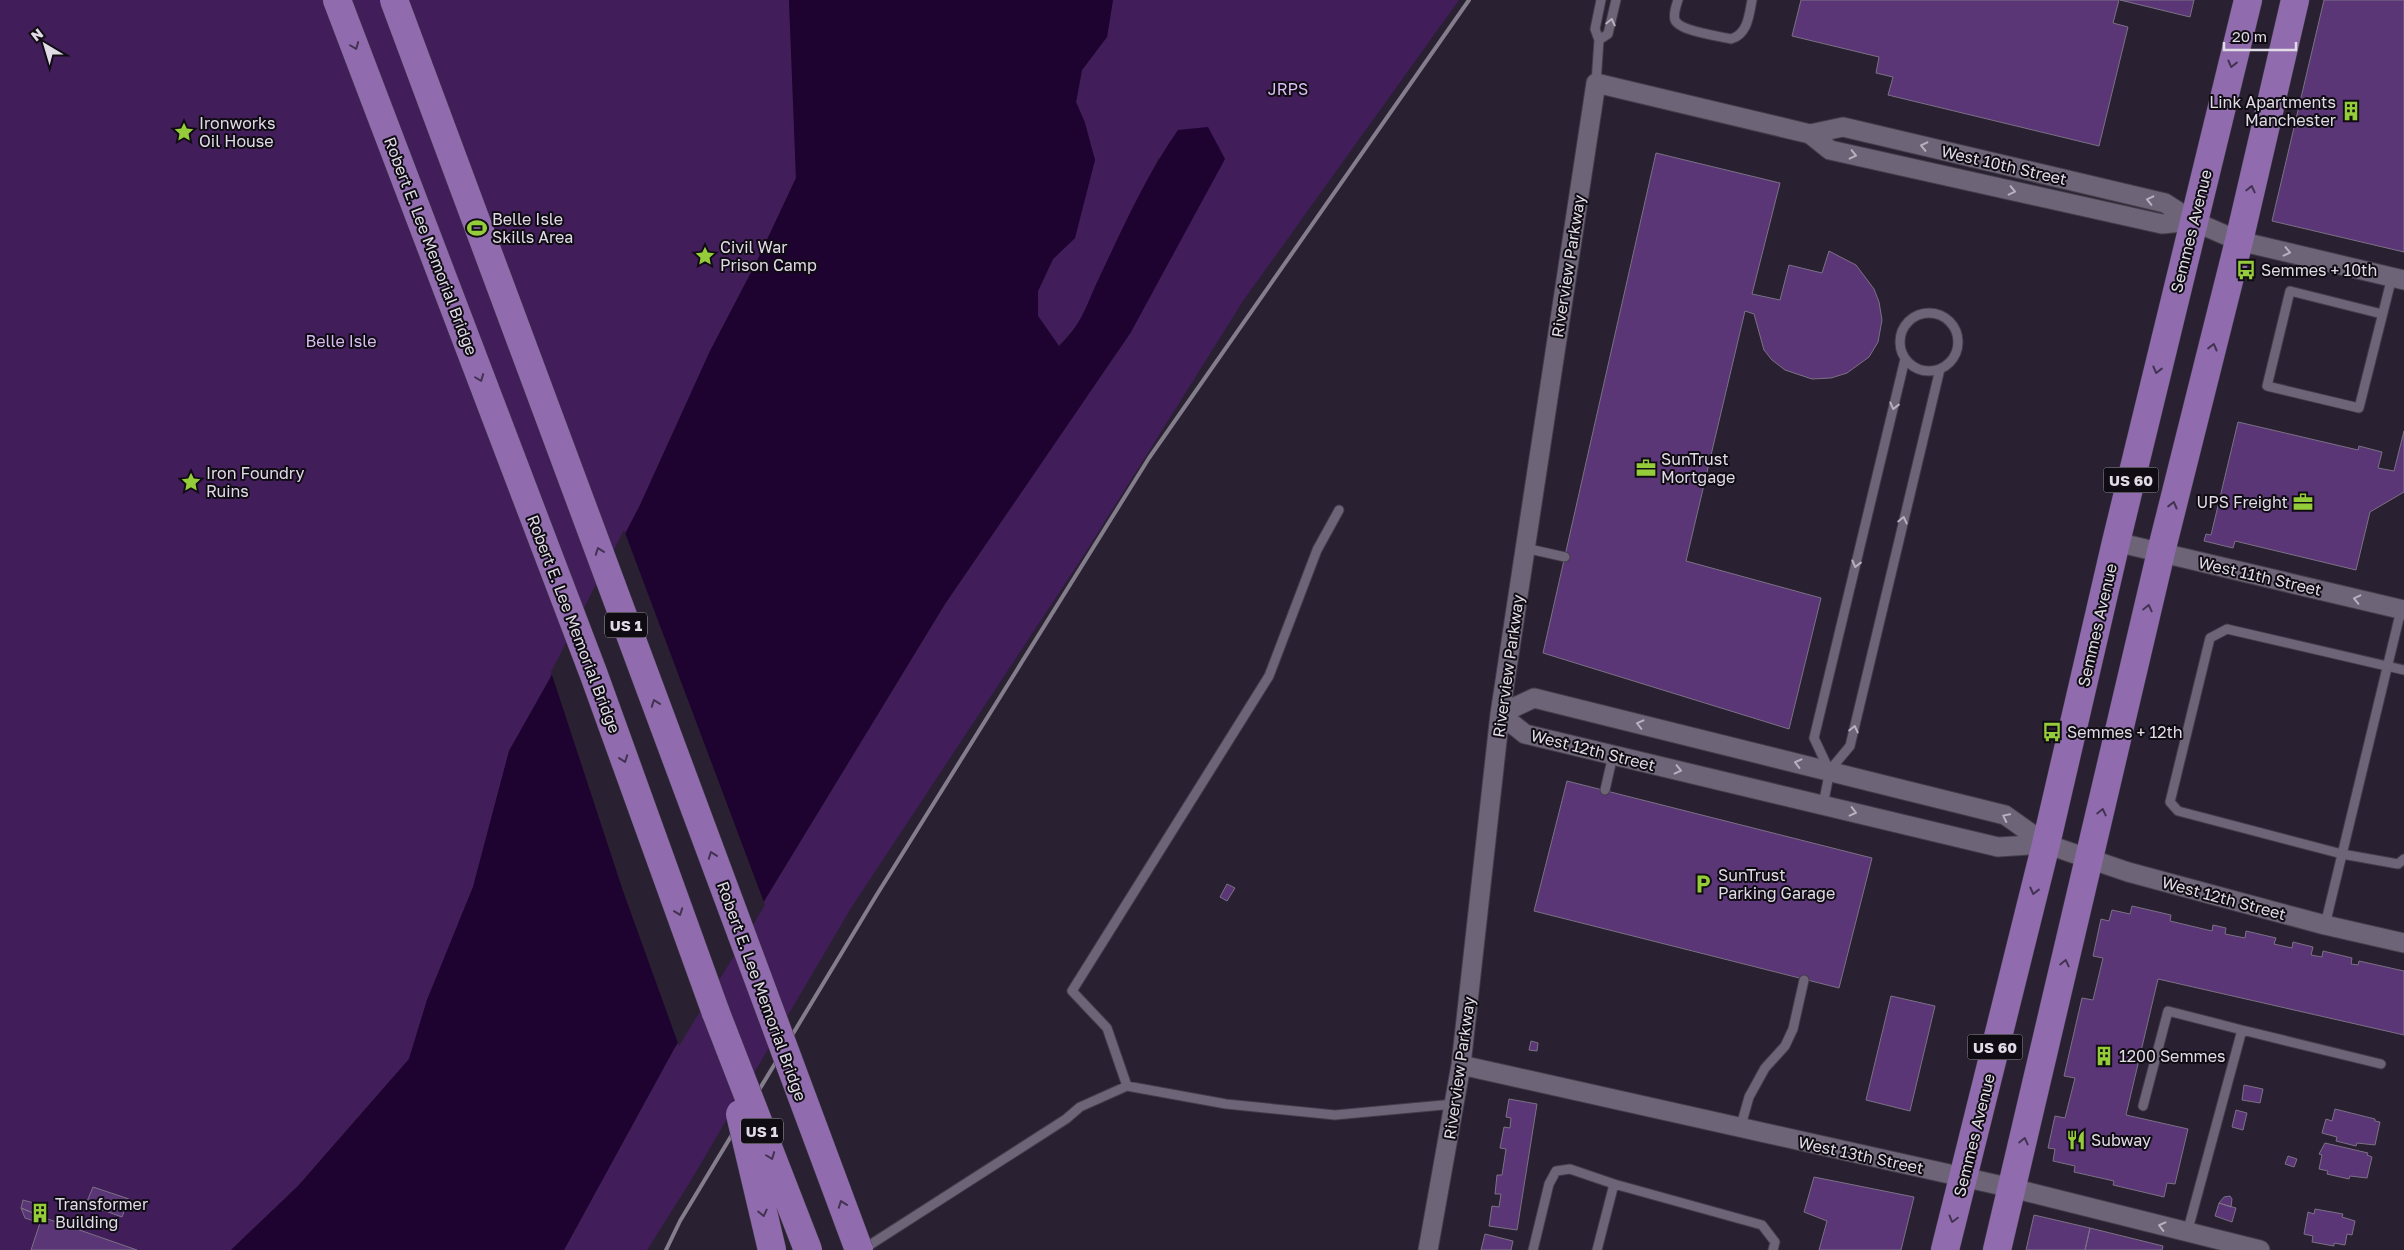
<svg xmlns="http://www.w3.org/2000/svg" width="2404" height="1250" viewBox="0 0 2404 1250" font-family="'Golos Text',sans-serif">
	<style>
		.green { fill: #411d5a }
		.water { fill: #1e022f }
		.pier { fill: #292131 }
		.building { fill: #5a3676; stroke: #7b7184 }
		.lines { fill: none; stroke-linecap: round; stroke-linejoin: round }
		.lane-casing { stroke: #433c49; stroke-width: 11 }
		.street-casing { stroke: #433c49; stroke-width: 21 }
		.primary-casing { stroke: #433c49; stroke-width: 29 }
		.lane { stroke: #6e6477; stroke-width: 9 }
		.street { stroke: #6e6477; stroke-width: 19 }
		.primary { stroke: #906cae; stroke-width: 28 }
		.rail { stroke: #847d8b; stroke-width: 4 }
		.primary-bridge-casing { stroke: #433c49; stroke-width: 29; stroke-linecap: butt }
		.primary-bridge { stroke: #906cae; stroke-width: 28 }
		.oneway { stroke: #b8b1bf }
		.oneway2 { stroke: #433251 }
		.labels { text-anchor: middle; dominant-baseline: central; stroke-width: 4; stroke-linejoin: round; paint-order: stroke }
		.shield { fill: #100c13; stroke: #a29da7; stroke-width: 1 }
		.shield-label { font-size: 15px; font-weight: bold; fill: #e0dbe6 }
		.park-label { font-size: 16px; fill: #dabdf5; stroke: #100c13 }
		.poi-label { font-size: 16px; fill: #e0dbe6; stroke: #100c13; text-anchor: start }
		.street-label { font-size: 16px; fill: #e0dbe6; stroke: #100c13 }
	</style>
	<rect width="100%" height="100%" fill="#292131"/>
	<path class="green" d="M 0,0 L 789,0 L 796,178 L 757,261 L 710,351 L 640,505 L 549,680 L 509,751 L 473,887 L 427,1000 L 409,1059 L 298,1186 L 231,1250 L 0,1250 Z
		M 1113,0 L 1459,0 L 1243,301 L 1082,558 L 851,908 L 690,1182 L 647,1250 L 564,1250 L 674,1049 L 945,604 L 1131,332 L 1159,157 L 1100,276 L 1082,320 L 1059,346 L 1038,316 L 1038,291 L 1053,259 L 1075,238 L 1085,123 L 1076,102 L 1082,70 L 1107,37 Z"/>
	<path class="water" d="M 789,0 L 1113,0 L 1107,37 L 1082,70 L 1076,102 L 1085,123 L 1095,160 L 1075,238 L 1053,259 L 1038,291 L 1038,316 L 1059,346 C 1084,322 1086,304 1101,274 C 1124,225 1147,174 1178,130 L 1208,127 L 1225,159 L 1131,332 L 945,604 L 674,1049 L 564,1250 L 231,1250 L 298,1186 L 409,1059 L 427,1000 L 473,887 L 509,751 L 549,680 L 640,505 L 710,351 L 757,261 L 796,178 Z"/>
	<path class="pier" d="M 624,530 L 765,905 L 679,1046 L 623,891 L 551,672 Z"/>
	<path class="building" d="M 1801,0 L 2119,0 L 2113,23 L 2128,27 L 2099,146 L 1888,95 L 1893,77 L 1876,73 L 1879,57 L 1792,36 Z
		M 2120,0 L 2194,0 L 2190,17 Z
		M 2324,0 L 2404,0 L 2404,252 L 2272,221 Z
		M 1656,153 L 1780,183 L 1752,294 L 1780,300 L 1789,265 L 1822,273 L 1829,251 L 1856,265 L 1874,289 L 1879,302 L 1882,320 L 1878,342 L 1869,357 L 1847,373 L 1831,378 L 1812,379 L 1785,370 L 1772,360 L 1764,350 L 1754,314 L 1745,311 L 1686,561 L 1821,598 L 1789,729 L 1543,653 Z
		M 2238,422 L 2358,450 L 2359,446 L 2382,452 L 2378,468 L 2394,471 L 2404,431 L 2404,492 L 2370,512 L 2356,570 L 2235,541 L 2233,548 L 2204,541 L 2206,534 L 2211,535 Z
		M 1567,781 L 1872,858 L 1839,988 L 1534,911 Z
		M 1227,884 L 1235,888 L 1227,901 L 1220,897 Z
		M 2132,906 L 2171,915 L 2170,921 L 2212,931 L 2213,925 L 2226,928 L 2225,934 L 2245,938 L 2246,931 L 2276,938 L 2274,944 L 2292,948 L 2293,942 L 2313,947 L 2311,955 L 2322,957 L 2323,951 L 2352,958 L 2351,964 L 2358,965 L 2359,961 L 2404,971 L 2404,1035 L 2158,979 L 2126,1115 L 2188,1129 L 2175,1184 L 2167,1183 L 2164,1197 L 2113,1185 L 2114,1181 L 2074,1172 L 2075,1166 L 2053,1161 L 2055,1149 L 2048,1148 L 2055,1116 L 2065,1118 L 2075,1078 L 2064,1076 L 2082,998 L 2093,1000 L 2103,958 L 2093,956 L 2101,919 L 2109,921 L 2112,910 L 2130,914 Z
		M 1891,996 L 1935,1006 L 1910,1111 L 1866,1100 Z
		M 1531,1041 L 1538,1043 L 1537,1051 L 1529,1050 Z
		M 2244,1085 L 2263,1089 L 2260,1103 L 2242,1100 Z
		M 1509,1099 L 1537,1104 L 1517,1230 L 1489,1226 L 1492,1206 L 1499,1207 L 1501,1194 L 1495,1194 L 1497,1175 L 1502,1175 L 1506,1149 L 1500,1148 L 1504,1127 L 1510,1128 L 1511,1118 L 1506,1117 Z
		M 2335,1109 L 2375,1119 L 2375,1121 L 2380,1122 L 2375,1145 L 2357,1143 L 2356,1146 L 2336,1141 L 2337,1137 L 2322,1133 L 2326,1119 L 2332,1121 Z
		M 2236,1110 L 2247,1113 L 2243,1130 L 2232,1127 Z
		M 2325,1143 L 2368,1153 L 2367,1155 L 2372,1157 L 2367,1178 L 2350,1176 L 2349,1179 L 2327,1174 L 2328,1171 L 2319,1169 L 2322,1155 L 2319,1154 Z
		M 2288,1156 L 2297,1159 L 2294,1167 L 2285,1164 Z
		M 1814,1177 L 1914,1197 L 1901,1250 L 1819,1250 L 1827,1221 L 1804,1212 Z
		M 93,1187 L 129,1199 L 122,1217 L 86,1204 Z
		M 2230,1196 L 2232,1199 L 2231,1207 L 2219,1203 L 2224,1197 Z
		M 23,1200 L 48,1207 L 45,1218 L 21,1208 Z
		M 2219,1203 L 2236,1208 L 2232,1222 L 2215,1216 Z
		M 21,1208 L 45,1218 L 137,1250 L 31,1250 L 40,1223 L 25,1218 Z
		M 2315,1209 L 2343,1214 L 2342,1217 L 2355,1221 L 2352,1235 L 2347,1234 L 2345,1245 L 2334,1243 L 2334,1246 L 2312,1242 L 2313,1236 L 2304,1234 L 2308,1212 L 2314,1214 Z
		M 2034,1215 L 2090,1228 L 2085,1250 L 2026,1250 Z
		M 2090,1228 L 2163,1246 L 2162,1250 L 2085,1250 Z
		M 1485,1234 L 1513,1241 L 1511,1250 L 1481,1250 Z"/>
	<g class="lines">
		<defs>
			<path id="lane" d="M 1678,0 C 1676,6 1673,14 1675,20 C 1679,31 1719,36 1731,39 C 1748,34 1749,15 1752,0
				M 1599,40 L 1608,34 L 1616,0
				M 1596,83 L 1599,40 L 1595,29 L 1601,0
				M1900 342a29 29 0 1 1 58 0a29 29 0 1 1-58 0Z
				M 2382,314 L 2290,291 L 2267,386 L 2359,408 L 2392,277
				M 1525,548 L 1565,557
				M 2404,670 L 2227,629 L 2210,638 L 2170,802 L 2178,811 L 2342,854 L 2398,864 L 2404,859
				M 1829,770 L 1814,738 L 1905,359
				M 1605,790 L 1613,755
				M 1823,805 L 1830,770 L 1850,746 L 1940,369
				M 2325,925 L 2401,610
				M 1127,1086 L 1107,1028 L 1072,991 L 1269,676 L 1317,550 L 1339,510
				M 2143,1106 L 2168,1011 L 2242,1030
				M 1740,1129 L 1749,1097 L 1765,1068 L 1785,1046 L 1793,1029 L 1804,980
				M 2187,1233 L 2242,1030 L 2381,1064
				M 862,1250 L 1066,1119 L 1080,1107 L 1127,1086 L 1226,1104 L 1335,1115 L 1454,1104
				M 1533,1250 L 1549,1184 L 1556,1171 L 1570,1169 L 1614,1184
				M 1597,1250 L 1614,1184 L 1762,1225 L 1775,1242 L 1773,1250"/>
			<path id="street" d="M 1810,134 L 1843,127 L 2165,203 L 2193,221 L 2239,241 L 2404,280
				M 2116,542 L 2404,610
				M 2046,844 L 1998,847 L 1525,734 L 1500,714 L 1534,698 L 2005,815 L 2046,844 L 2128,872 L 2325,925 L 2404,943
				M 1461,1065 L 2012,1188 L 2260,1250
				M 1428,1250 L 1461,1065 L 1500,714 L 1596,83 L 1810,134 L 1830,150 L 2162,224 L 2193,221"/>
			<path id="primary" d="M 337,0 L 594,675 L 716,1013
				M 1945,1250 L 2046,844 L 2116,542 L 2248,0
				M 1997,1250 L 2161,552 L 2239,241 L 2295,0"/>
		</defs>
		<use href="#lane" class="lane-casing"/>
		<use href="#street" class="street-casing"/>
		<use href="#primary" class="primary-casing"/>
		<use href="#lane" class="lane"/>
		<use href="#street" class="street"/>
		<use href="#primary" class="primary"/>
		<path class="rail" d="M 666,1250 L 680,1221 L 876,896 L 1149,458 L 1469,0"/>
		<defs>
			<path id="primary-bridge" d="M 394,0 L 859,1250
				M 716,1013 L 808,1250
				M 740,1114 L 772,1250"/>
		</defs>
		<use href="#primary-bridge" class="primary-bridge-casing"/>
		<use href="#primary-bridge" class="primary-bridge"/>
	</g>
	<defs><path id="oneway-chevron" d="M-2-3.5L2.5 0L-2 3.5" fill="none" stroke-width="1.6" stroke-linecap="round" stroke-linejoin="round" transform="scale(1.25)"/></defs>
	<g class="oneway">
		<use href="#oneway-chevron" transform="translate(1611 22) rotate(-77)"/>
		<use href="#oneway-chevron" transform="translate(1924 146) rotate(-167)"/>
		<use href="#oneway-chevron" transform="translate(1853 155) rotate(13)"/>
		<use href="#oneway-chevron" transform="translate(2012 191) rotate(13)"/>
		<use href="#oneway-chevron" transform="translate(2150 200) rotate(-167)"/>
		<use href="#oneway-chevron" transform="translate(2287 252) rotate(13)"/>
		<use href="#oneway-chevron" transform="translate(1894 406) rotate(104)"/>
		<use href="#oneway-chevron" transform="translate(1903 520) rotate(-77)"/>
		<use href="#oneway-chevron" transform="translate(1856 564) rotate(104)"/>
		<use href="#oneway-chevron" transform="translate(2357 599) rotate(-167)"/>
		<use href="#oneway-chevron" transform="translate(1640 724) rotate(-166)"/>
		<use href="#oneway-chevron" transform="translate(1854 729) rotate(-77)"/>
		<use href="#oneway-chevron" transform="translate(1798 763) rotate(-166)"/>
		<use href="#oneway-chevron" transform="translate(1678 770) rotate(13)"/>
		<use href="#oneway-chevron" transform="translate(1853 812) rotate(14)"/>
		<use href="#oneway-chevron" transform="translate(2006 817) rotate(-154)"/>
		<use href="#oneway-chevron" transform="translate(2162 1226) rotate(-166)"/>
	</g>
	<g class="oneway2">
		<use href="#oneway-chevron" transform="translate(355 46) rotate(69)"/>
		<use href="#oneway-chevron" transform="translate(2232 64) rotate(104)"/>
		<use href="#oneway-chevron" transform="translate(2251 189) rotate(-77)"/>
		<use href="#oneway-chevron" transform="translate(2213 347) rotate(-76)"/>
		<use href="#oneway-chevron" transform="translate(2157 370) rotate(104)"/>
		<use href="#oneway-chevron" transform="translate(480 378) rotate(69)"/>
		<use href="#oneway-chevron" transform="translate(2173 505) rotate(-76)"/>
		<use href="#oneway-chevron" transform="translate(599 551) rotate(-110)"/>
		<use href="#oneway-chevron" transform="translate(2148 608) rotate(-77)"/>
		<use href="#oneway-chevron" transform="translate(655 703) rotate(-110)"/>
		<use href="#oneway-chevron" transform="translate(624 759) rotate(70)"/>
		<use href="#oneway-chevron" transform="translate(2102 812) rotate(-77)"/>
		<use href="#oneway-chevron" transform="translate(712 855) rotate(-110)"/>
		<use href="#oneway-chevron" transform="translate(2034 891) rotate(104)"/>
		<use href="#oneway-chevron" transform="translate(679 912) rotate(70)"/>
		<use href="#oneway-chevron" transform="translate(2065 963) rotate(-77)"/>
		<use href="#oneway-chevron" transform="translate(2024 1141) rotate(-77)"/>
		<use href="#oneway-chevron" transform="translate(771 1156) rotate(69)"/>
		<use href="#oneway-chevron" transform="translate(842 1204) rotate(-110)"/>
		<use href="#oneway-chevron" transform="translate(763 1213) rotate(77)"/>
		<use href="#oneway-chevron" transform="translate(1953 1219) rotate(105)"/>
	</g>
	<defs>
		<symbol id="building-bare" viewBox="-9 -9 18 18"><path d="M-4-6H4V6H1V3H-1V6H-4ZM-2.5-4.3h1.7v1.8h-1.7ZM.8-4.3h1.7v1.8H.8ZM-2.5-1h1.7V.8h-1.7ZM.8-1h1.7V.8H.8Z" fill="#95cc3a" stroke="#100c13" stroke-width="2.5" paint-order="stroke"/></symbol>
		<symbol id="sight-bare" viewBox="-9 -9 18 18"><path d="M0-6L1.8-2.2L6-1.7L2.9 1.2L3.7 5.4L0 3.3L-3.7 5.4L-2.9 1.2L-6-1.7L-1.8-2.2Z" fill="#95cc3a" stroke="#100c13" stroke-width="2.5" paint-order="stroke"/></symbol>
		<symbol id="stadium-bare" viewBox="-9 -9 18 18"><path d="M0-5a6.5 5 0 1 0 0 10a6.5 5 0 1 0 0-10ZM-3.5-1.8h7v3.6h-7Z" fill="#95cc3a" stroke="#100c13" stroke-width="2.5" paint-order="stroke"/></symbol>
		<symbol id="bus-bare" viewBox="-9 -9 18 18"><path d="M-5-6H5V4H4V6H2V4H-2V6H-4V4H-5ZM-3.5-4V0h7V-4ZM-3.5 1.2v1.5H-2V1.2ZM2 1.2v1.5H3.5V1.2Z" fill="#95cc3a" stroke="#100c13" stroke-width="2.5" paint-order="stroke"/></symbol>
		<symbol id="office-bare" viewBox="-9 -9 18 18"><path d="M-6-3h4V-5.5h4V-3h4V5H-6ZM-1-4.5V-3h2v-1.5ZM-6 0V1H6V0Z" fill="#95cc3a" stroke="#100c13" stroke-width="2.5" paint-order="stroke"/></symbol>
		<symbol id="parking-bare" viewBox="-9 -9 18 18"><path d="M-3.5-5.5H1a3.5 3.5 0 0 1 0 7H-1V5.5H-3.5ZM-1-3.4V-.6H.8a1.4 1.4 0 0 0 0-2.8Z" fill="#95cc3a" stroke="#100c13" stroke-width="2.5" paint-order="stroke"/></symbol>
		<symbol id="restaurant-bare" viewBox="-9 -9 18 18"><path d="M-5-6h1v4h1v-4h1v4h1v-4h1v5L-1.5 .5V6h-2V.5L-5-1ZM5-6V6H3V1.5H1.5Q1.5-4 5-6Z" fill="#95cc3a" stroke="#100c13" stroke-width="2.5" paint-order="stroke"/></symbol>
	</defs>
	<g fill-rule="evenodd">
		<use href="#building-bare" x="2337" y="97" width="28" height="28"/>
		<use href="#sight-bare" x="170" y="118" width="28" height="28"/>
		<use href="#stadium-bare" x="463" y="214" width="28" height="28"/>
		<use href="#sight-bare" x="691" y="242" width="28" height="28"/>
		<use href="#bus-bare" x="2232" y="256" width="28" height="28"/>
		<use href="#office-bare" x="1632" y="454" width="28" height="28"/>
		<use href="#sight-bare" x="177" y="468" width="28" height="28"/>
		<use href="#office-bare" x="2289" y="488" width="28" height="28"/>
		<use href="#bus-bare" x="2038" y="718" width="28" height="28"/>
		<use href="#parking-bare" x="1689" y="870" width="28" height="28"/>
		<use href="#building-bare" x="2090" y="1042" width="28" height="28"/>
		<use href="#restaurant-bare" x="2062" y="1126" width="28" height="28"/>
		<use href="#building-bare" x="26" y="1199" width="28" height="28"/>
	</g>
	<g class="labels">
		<g class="shield">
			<rect x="2103.5" y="467.5" width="55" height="25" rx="4"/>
			<rect x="605" y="612.5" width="42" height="25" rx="4"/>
			<rect x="1967.5" y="1034.5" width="55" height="25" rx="4"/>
			<rect x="741" y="1118.5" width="42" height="25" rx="4"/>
		</g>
		<g class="shield-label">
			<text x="2131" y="480">US 60</text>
			<text x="626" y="625">US 1</text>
			<text x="1995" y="1047">US 60</text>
			<text x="762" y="1131">US 1</text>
		</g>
		<g class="park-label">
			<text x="1288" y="89">JRPS</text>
			<text x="341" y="341">Belle Isle</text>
		</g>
		<g class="poi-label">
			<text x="2336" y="102" text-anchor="end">Link Apartments<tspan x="2336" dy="18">Manchester</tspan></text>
			<text x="199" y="123">Ironworks<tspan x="199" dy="18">Oil House</tspan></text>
			<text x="492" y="219">Belle Isle<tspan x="492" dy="18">Skills Area</tspan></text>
			<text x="720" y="247">Civil War<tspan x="720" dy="18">Prison Camp</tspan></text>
			<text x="2261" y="270">Semmes + 10th</text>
			<text x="1661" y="459">SunTrust<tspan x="1661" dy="18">Mortgage</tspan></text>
			<text x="206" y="473">Iron Foundry<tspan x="206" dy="18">Ruins</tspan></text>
			<text x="2288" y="502" text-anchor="end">UPS Freight</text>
			<text x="2067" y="732">Semmes + 12th</text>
			<text x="1718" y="875">SunTrust<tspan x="1718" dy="18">Parking Garage</tspan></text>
			<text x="2119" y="1056">1200 Semmes</text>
			<text x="2091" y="1140">Subway</text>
			<text x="55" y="1204">Transformer<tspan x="55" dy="18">Building</tspan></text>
		</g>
		<g class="street-label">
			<text transform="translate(2004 165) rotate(13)">West 10th Street</text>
			<text transform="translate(2191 231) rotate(-76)">Semmes Avenue</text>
			<text transform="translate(431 246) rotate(69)">Robert E. Lee Memorial Bridge</text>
			<text transform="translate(1568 266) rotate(-81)">Riverview Parkway</text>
			<text transform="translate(2260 576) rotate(13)">West 11th Street</text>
			<text transform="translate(574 624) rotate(69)">Robert E. Lee Memorial Bridge</text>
			<text transform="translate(2097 625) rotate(-77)">Semmes Avenue</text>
			<text transform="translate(1508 666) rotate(-82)">Riverview Parkway</text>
			<text transform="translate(1593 750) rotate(14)">West 12th Street</text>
			<text transform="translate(2224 898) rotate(15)">West 12th Street</text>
			<text transform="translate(762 991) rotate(70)">Robert E. Lee Memorial Bridge</text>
			<text transform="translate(1459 1068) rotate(-82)">Riverview Parkway</text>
			<text transform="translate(1974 1135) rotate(-76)">Semmes Avenue</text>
			<text transform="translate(1861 1155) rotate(12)">West 13th Street</text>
		</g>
	</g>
	<g transform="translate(45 45) rotate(322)" stroke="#100c13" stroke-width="4" paint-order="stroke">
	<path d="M0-4L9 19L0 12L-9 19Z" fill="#e0dbe6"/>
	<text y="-8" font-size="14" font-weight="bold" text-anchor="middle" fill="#e0dbe6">N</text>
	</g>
	<path d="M2224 42v8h72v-8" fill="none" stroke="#e0dbe6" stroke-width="2.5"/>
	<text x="2232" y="42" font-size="15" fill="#e0dbe6" stroke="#100c13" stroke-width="4" paint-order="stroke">20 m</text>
</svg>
